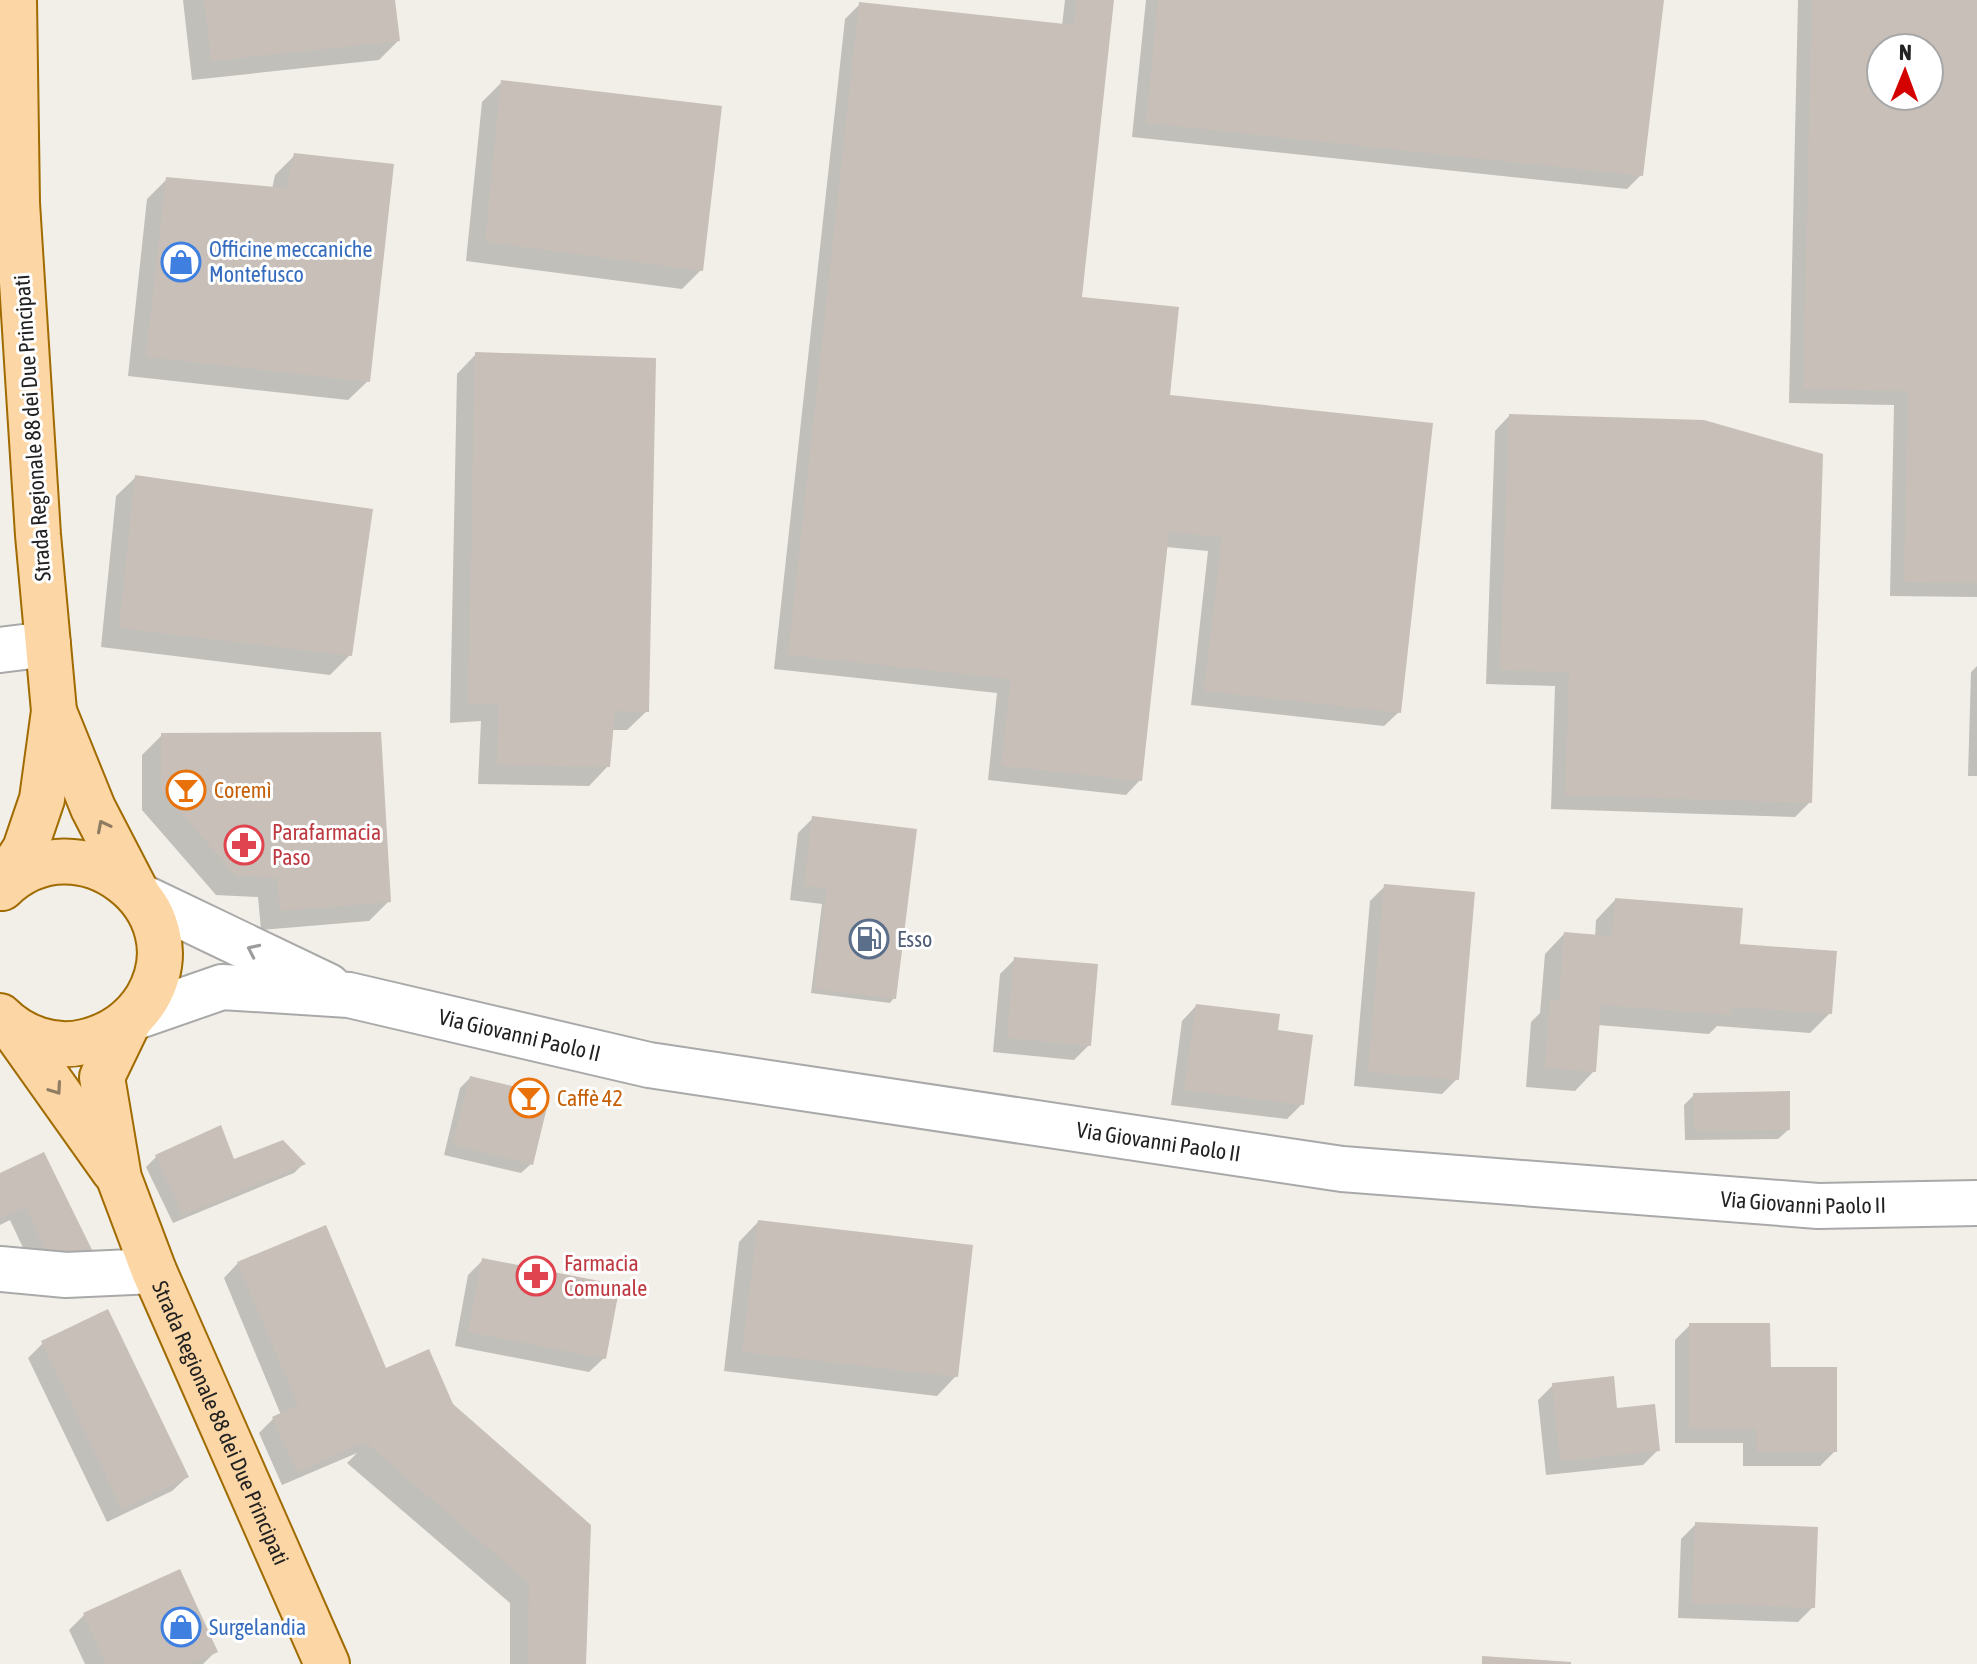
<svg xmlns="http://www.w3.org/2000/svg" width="1977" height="1664" viewBox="0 0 1977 1664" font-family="'Asap Condensed',sans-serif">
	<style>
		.shadow { fill: #0003; fill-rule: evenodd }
		.building { fill: #c7bfb8; fill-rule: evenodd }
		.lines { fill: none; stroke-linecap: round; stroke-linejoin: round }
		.minor-casing { stroke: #a9a9a9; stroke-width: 48 }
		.major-casing { stroke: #a06b00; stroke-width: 48 }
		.minor { stroke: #fff; stroke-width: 44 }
		.major { stroke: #fcd6a4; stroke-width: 44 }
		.oneway { stroke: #8f7c63 }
		.oneway2 { stroke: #9c9c9c }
		.labels { text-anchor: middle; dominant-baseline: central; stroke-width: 6; stroke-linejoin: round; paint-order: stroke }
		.shop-label { font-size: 22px; fill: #366cbe; stroke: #fff; text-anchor: start }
		.street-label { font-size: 22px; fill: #222; stroke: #fff }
		.food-label { font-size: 22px; fill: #c56008; stroke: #fff; text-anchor: start }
		.health-label { font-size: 22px; fill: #be3a42; stroke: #fff; text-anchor: start }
		.service-label { font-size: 22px; fill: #4e5e75; stroke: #fff; text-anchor: start }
	</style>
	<rect width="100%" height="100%" fill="#f2efe9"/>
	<path class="shadow" d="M 183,0 L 393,0 L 398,41 L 379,60 L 192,80 Z
		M 1065,0 L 1112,0 L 1080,298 L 1168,397 L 1399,712 L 1384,726 L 1191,705 L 1208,551 L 1166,547 L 1140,780 L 1126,795 L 988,780 L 997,693 L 774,669 L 845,19 L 860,4 L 1062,26 Z
		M 1146,0 L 1662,0 L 1641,175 L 1627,189 L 1132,137 Z
		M 1798,0 L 1977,0 L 1977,597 L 1890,596 L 1894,405 L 1789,403 ZM 1881,48 L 1929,48 L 1929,96 L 1881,96 Z
		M 502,82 L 701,270 L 682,289 L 466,261 L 482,102 Z
		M 295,155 L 368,381 L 348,400 L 128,376 L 147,199 L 167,179 L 272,189 L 275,175 Z
		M 476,354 L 647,711 L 627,730 L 611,730 L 608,766 L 589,786 L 478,784 L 481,721 L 450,723 L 457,374 Z
		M 1509,416 L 1810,802 L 1795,817 L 1551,809 L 1555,686 L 1486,684 L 1495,431 Z
		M 136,477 L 350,655 L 330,675 L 101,647 L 116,496 Z
		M 1977,666 L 1977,776 L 1968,776 L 1971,672 Z
		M 162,735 L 389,901 L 369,921 L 261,930 L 258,897 L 216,895 L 142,810 L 142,755 Z
		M 812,819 L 894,998 L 890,1003 L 811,993 L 822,904 L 790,900 L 798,833 Z
		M 1385,886 L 1457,1079 L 1442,1094 L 1354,1086 L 1370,901 Z
		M 1615,900 L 1737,946 L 1830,1013 L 1810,1033 L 1717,1026 L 1709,1034 L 1598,1025 L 1594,1071 L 1575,1091 L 1526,1087 L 1531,1022 L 1540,1013 L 1545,954 L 1564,934 L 1595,937 L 1596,920 Z
		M 1015,959 L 1089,1045 L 1074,1060 L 993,1052 L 1000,974 Z
		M 1196,1006 L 1275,1032 L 1302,1104 L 1287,1119 L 1171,1105 L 1182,1021 Z
		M 470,1078 L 531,1164 L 521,1173 L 444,1155 L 460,1088 Z
		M 1694,1095 L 1788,1130 L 1778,1139 L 1685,1140 L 1684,1105 Z
		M 220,1128 L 233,1162 L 303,1164 L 294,1173 L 173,1223 L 146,1167 L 156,1157 Z
		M 0,1175 L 93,1256 L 34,1271 L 10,1220 L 0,1225 Z
		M 758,1222 L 956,1376 L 937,1396 L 724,1371 L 739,1242 Z
		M 483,1260 L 604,1358 L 589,1372 L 455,1346 L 468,1275 Z
		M 238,1263 L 385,1370 L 584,1664 L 510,1664 L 510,1603 L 347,1463 L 357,1453 L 282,1485 L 259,1433 L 274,1418 L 281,1415 L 224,1278 Z
		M 1690,1325 L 1768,1369 L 1835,1451 L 1820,1466 L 1743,1466 L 1743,1443 L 1675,1443 L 1675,1340 Z
		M 43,1343 L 187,1477 L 172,1491 L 107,1522 L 28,1358 Z
		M 1553,1385 L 1616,1410 L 1658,1450 L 1643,1465 L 1546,1475 L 1538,1400 Z
		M 1696,1524 L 1813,1607 L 1798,1622 L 1678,1618 L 1681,1539 Z
		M 84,1615 L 215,1652 L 203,1664 L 85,1664 L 69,1630 Z"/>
	<path class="building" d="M 204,0 L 395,0 L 400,41 L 211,61 Z
		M 1077,0 L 1114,0 L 1082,297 L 1179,307 L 1170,395 L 1433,423 L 1401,713 L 1204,691 L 1222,537 L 1169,532 L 1142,781 L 1001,766 L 1011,679 L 788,655 L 859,2 L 1074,25 Z
		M 1158,0 L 1664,0 L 1643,176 L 1146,123 Z
		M 1812,0 L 1977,0 L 1977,583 L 1904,582 L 1908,391 L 1803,389 ZM 1881,48 L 1929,48 L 1929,96 L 1881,96 Z
		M 501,80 L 722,106 L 703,271 L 485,242 Z
		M 294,153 L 394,164 L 370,382 L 146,357 L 166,177 L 286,188 Z
		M 475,352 L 656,358 L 649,712 L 615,711 L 610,767 L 497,765 L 499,703 L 468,705 Z
		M 1509,414 L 1704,420 L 1823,454 L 1812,803 L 1565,795 L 1569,672 L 1500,670 Z
		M 135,475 L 373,509 L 352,656 L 119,628 Z
		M 381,732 L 391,902 L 280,911 L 277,878 L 236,876 L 161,790 L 161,733 Z
		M 812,816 L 917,829 L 896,999 L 814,989 L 827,888 L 804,886 Z
		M 1384,884 L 1475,892 L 1459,1080 L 1368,1072 Z
		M 1615,898 L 1743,908 L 1740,944 L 1837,951 L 1832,1014 L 1732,1007 L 1731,1015 L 1601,1005 L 1596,1072 L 1545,1068 L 1550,1000 L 1559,1001 L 1564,932 L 1612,936 Z
		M 1014,957 L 1098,964 L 1091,1046 L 1007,1038 Z
		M 1196,1004 L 1280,1014 L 1278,1030 L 1313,1035 L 1304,1105 L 1184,1090 Z
		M 470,1076 L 550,1095 L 533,1165 L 452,1145 Z
		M 1790,1091 L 1790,1130 L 1694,1131 L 1693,1093 Z
		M 221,1125 L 234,1159 L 283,1140 L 306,1164 L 183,1215 L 155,1155 Z
		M 44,1152 L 95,1256 L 49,1257 L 25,1207 L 0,1219 L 0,1173 Z
		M 758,1220 L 973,1245 L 958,1377 L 742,1352 Z
		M 326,1225 L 386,1368 L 429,1349 L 453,1404 L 591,1525 L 586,1664 L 528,1664 L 529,1583 L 365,1442 L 297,1472 L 272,1417 L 298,1405 L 237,1262 Z
		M 482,1258 L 620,1285 L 606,1359 L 468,1332 Z
		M 108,1309 L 189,1477 L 122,1509 L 41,1341 Z
		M 1689,1323 L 1770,1323 L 1771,1367 L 1837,1367 L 1837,1452 L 1757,1452 L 1757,1429 L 1689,1429 Z
		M 1614,1376 L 1617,1408 L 1655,1404 L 1660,1451 L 1560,1461 L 1552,1383 Z
		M 1695,1522 L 1818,1527 L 1815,1608 L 1692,1603 Z
		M 180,1569 L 218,1652 L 192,1664 L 106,1664 L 83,1613 Z
		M 1482,1656 L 1571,1662 L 1571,1664 L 1482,1664 Z"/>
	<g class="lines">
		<defs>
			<g id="minor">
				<path d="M 0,650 L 48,644"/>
				<path d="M 138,895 L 328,986"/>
				<path id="s1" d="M 130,1019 L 222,987 L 349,995 L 649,1065 L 1342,1169 L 1818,1206 L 1977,1203"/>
				<path d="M 0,1269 L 66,1275 L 154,1271"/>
			</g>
			<g id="major">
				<path d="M 55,714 L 93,808 L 136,891"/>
				<path d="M 0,888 L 25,849 L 42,799 L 54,711 L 38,535 L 17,203 L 14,0"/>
				<path d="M 0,1016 C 22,1038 54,1049 84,1042 C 111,1036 132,1022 147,998 C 200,907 77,815 2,888"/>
				<path id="s2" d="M 130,1019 L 102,1077 L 119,1178 L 154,1271 L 327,1664"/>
				<path d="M 11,1026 L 114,1171"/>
			</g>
		</defs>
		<use href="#minor" class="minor-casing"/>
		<use href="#major" class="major-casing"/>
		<use href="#minor" class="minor"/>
		<use href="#major" class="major"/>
	</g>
	<defs><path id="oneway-chevron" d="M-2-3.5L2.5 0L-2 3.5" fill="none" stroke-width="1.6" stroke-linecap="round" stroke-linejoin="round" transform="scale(2)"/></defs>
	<g class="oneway">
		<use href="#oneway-chevron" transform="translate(103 826) rotate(-117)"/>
		<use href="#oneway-chevron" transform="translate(56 1089) rotate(55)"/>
	</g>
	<use class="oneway2" href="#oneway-chevron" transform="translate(253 950) rotate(-155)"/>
	<defs>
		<symbol id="shop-ring" viewBox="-11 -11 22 22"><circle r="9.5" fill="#fff" stroke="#3f7fe0" stroke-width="1.5"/><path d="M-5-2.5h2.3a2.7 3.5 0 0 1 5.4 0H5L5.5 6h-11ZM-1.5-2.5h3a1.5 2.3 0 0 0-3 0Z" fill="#3f7fe0"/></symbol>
		<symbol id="bar-ring" viewBox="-11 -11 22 22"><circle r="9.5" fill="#fff" stroke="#e8710a" stroke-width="1.5"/><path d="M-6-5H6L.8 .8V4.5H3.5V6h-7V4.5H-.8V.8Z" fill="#e8710a"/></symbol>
		<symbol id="pharmacy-ring" viewBox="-11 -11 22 22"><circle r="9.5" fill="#fff" stroke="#e0444e" stroke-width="1.5"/><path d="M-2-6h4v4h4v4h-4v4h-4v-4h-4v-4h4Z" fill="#e0444e"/></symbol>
		<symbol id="fuel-ring" viewBox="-11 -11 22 22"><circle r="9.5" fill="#fff" stroke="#5c6f8a" stroke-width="1.5"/><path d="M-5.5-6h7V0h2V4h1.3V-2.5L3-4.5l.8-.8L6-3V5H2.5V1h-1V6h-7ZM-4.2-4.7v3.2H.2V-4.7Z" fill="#5c6f8a"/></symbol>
	</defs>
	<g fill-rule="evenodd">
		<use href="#shop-ring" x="159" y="240" width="44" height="44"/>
		<use href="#bar-ring" x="164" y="768" width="44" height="44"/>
		<use href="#pharmacy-ring" x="222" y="823" width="44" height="44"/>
		<use href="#fuel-ring" x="847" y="917" width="44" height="44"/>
		<use href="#bar-ring" x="507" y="1076" width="44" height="44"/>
		<use href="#pharmacy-ring" x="514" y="1254" width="44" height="44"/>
		<use href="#shop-ring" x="159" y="1605" width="44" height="44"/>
	</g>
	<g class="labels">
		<g class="shop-label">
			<text x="209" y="249">Officine meccaniche<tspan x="209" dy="25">Montefusco</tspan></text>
			<text x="209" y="1627">Surgelandia</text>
		</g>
		<g class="street-label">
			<text transform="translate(32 428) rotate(-94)">Strada Regionale 88 dei Due Principati</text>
			<text stroke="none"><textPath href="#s1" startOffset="400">Via Giovanni Paolo II</textPath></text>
			<text stroke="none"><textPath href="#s1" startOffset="1048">Via Giovanni Paolo II</textPath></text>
			<text stroke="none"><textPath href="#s1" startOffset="1696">Via Giovanni Paolo II</textPath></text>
			<text stroke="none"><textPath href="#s2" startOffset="432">Strada Regionale 88 dei Due Principati</textPath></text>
		</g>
		<g class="food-label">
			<text x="214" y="790">Coremì</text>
			<text x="557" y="1098">Caffè 42</text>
		</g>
		<g class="health-label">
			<text x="272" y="832">Parafarmacia<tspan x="272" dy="25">Paso</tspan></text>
			<text x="564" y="1263">Farmacia<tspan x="564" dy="25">Comunale</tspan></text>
		</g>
		<g class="service-label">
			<text x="897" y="939">Esso</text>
		</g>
	</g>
	<g transform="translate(1905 72) rotate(1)"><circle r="38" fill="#ffffff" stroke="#a7a7a7" stroke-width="2"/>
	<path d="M0-6L14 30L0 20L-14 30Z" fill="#d40000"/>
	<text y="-12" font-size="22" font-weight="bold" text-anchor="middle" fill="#222222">N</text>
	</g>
</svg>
